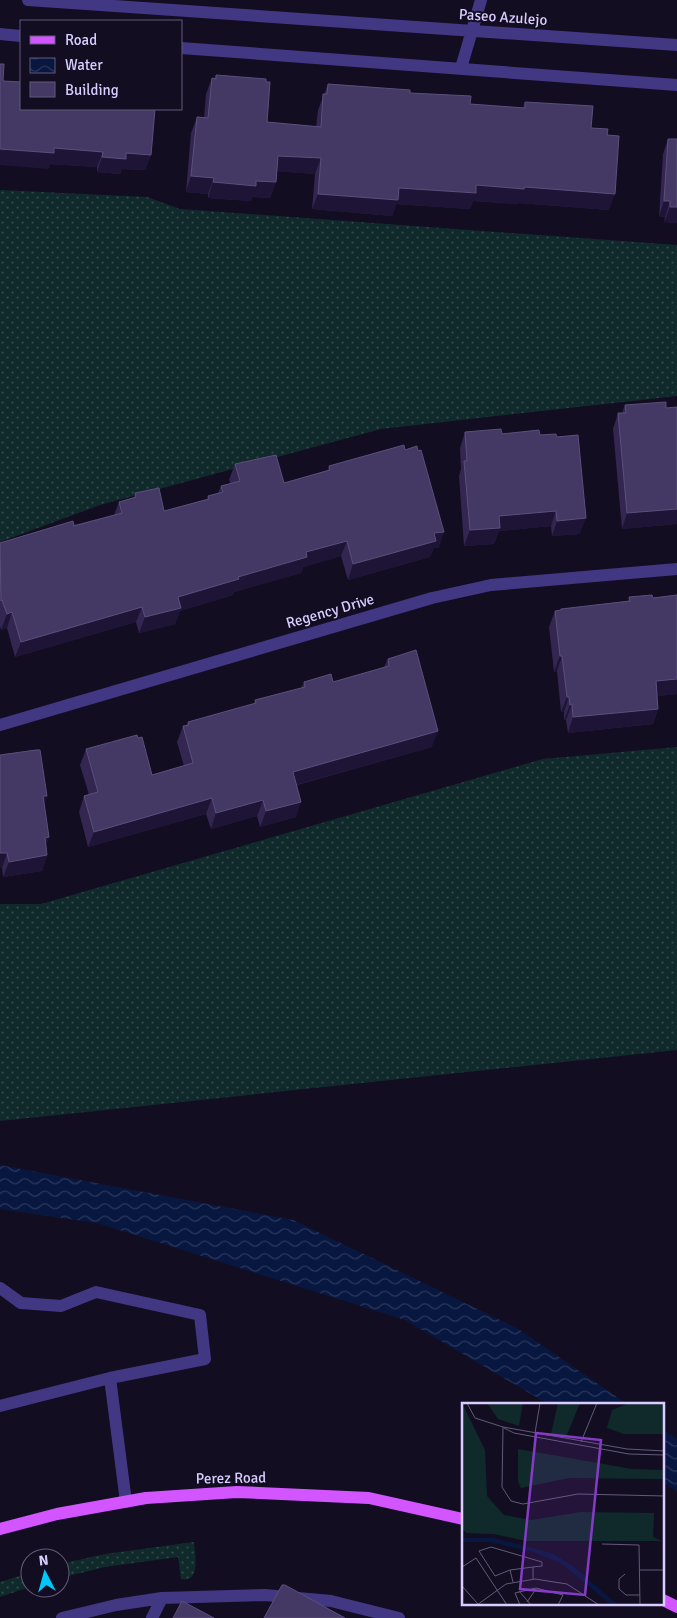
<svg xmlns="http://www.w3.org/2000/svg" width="677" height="1618" viewBox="0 0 677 1618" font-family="Signika,sans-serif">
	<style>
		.grass { fill: url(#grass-dots) }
		.water { fill: url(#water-waves) }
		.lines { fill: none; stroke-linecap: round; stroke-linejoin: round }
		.minor { stroke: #423782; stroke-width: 12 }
		.major { stroke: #d255ff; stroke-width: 12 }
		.wall { fill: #332651 }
		.shaded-wall { fill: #1e1436 }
		.building { fill: #443864; stroke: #5c4f7c }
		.labels { text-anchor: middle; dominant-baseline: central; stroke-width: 4; stroke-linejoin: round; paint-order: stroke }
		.street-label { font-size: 15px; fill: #d9ceff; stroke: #130d22 }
		.inset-road { fill: none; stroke: #625a7a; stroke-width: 1 }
		.view { fill: #843cc5; fill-opacity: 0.15; stroke: #843cc5; stroke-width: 2.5 }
		.inset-edge { fill: none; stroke: #d9ceff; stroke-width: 2.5 }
	</style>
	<defs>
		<pattern id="grass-dots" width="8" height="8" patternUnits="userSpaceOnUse" patternTransform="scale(1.25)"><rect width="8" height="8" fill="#102a2c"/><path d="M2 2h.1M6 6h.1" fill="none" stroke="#32484c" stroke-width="1.8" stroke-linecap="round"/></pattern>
		<pattern id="water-waves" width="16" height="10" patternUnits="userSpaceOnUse" patternTransform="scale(1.25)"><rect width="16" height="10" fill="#081740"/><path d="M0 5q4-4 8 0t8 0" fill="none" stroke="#2b385d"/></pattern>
	</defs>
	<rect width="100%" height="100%" fill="#130d22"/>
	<path class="grass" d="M 0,190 L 147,197 L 180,209 L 677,245 L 677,396 L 381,429 L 100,505 L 0,542 Z
		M 677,747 L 677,1050 L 0,1121 L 0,904 L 41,904 L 543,759 Z
		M 194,1542 C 195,1554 201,1583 181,1579 L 178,1557 L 105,1567 L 60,1578 L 60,1564 L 105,1554 Z
		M 23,1575 L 30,1575 L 30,1587 L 0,1597 L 0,1582 Z"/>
	<path class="water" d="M 0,1165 L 293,1220 L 517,1328 L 627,1404 L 548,1404 L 405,1320 L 97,1223 L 0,1209 Z
		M 663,1430 L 677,1439 L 677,1492 L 663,1482 Z"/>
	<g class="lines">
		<path class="minor" d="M 28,0 L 677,45
			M 0,34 L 21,36
			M 181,48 L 677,85
			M 461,68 L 481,0
			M 0,725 L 432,598 L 491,585 L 677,569
			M 0,1288 L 21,1303 L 61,1306 L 96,1292 L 200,1315 L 205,1359 L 110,1378
			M 0,1406 L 110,1378 L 126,1502
			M 62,1618 L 116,1605 L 162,1598 L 265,1595 L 331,1601 L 399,1618
			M 152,1618 L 162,1598"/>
		<path class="major" d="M 0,1529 L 57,1514 L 146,1498 L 237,1492 L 369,1498 L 463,1519
			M 663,1600 L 677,1607"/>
	</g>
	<path class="wall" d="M 216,75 L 267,122 L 316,127 L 318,110 L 328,84 L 410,93 L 470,104 L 523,108 L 525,102 L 591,128 L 607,135 L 609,210 L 519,203 L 519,204 L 473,201 L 470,209 L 396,204 L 392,216 L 312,209 L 315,174 L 277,171 L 276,182 L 270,198 L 252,197 L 251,201 L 208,198 L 208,194 L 186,192 L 191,133 L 197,117 L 204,118 L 206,94 L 212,78 L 214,79 Z
		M 3,81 L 151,155 L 145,170 L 122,169 L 120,174 L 97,172 L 97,167 L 50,164 L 48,169 Z
		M 668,139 L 677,223 L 664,222 L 665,217 L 659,216 L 663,154 Z
		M 625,405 L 666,408 L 677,407 L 677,524 L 622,529 L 613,429 L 618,413 L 622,413 Z
		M 465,432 L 540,435 L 580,534 L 552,536 L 551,526 L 499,531 L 494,544 L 464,546 L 459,476 L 461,469 L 460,448 Z
		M 235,464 L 284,483 L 328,470 L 329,466 L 439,548 L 434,548 L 430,557 L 348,580 L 341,556 L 303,567 L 301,573 L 234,592 L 233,595 L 180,611 L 175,624 L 139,633 L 136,622 L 15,657 L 7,628 L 1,630 L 0,626 L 0,543 L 114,515 L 119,502 L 134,498 L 135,493 L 164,511 L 207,499 L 208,496 L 218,493 L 221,486 L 231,484 L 229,480 Z
		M 677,595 L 677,694 L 657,696 L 658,709 L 653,724 L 568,733 L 566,720 L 564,720 L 564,712 L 561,712 L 557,671 L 554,672 L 549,627 L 555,611 L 560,611 L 561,609 L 628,602 L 629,597 L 653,598 Z
		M 388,659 L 432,747 L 297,785 L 296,817 L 260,827 L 257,816 L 211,829 L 206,814 L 88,847 L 79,812 L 84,796 L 89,795 L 80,765 L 86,749 L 152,775 L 184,766 L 177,742 L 183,726 L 186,726 L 188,722 L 254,704 L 255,700 L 301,688 L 304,682 L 333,682 L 384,667 Z
		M 0,755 L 47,796 L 44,804 L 49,837 L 46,845 L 47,855 L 42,871 L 3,877 L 2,868 L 0,868 Z"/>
	<path class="shaded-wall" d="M 54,148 L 103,152 L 97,167 L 50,164 L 48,169 L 0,165 L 0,149 Z
		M 126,153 L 151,155 L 145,170 L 122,169 L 120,174 L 97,172 L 102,157 Z
		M 278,156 L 321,158 L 315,174 L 272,171 Z
		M 191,176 L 214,178 L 208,194 L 186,192 Z
		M 256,181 L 276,182 L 270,198 L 252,197 L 251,201 L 208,198 L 213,182 Z
		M 476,185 L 525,187 L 615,194 L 609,210 L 519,203 L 519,204 L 473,201 L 470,209 L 396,204 L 392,216 L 312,209 L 318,194 L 399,188 Z
		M 664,201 L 670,201 L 665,217 L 659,216 Z
		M 670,207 L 677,207 L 677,223 L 664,222 Z
		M 677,509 L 677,524 L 622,529 L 627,513 Z
		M 556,511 L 551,526 L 499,531 L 494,544 L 464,546 L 470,530 L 499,516 Z
		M 586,518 L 580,534 L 552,536 L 557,521 Z
		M 444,532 L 439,548 L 434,548 L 430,557 L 348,580 L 353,564 L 434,533 Z
		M 347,541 L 341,556 L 303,567 L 301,573 L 234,592 L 233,595 L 180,611 L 175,624 L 139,633 L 145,617 L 178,597 L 306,552 Z
		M 142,607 L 136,622 L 15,657 L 21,642 Z
		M 12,612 L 7,628 L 1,630 L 7,614 Z
		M 560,656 L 562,656 L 557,671 L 554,672 Z
		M 677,679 L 677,694 L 650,697 L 656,681 Z
		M 567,697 L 569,697 L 564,712 L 561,712 Z
		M 572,704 L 566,720 L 564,720 L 570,705 Z
		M 658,709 L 653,724 L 568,733 L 573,717 Z
		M 438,731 L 432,747 L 288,787 L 293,772 Z
		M 43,796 L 47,796 L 42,811 Z
		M 212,798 L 206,814 L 88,847 L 94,832 Z
		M 263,800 L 257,816 L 211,829 L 216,813 Z
		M 301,802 L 296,817 L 260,827 L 266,811 Z
		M 49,837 L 43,853 L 45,838 Z
		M 0,853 L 7,853 L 2,868 L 0,868 Z
		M 47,855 L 42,871 L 3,877 L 9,862 Z"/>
	<path class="building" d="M 0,64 L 4,64 L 3,81 L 21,82 L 21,109 L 155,109 L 151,155 L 126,153 L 126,159 L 102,157 L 103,152 L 54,148 L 54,153 L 0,149 Z
		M 216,75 L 266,79 L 266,82 L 270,82 L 267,122 L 321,127 L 323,94 L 327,94 L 328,84 L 410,90 L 410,93 L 471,96 L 470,104 L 525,108 L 525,102 L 593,106 L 591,128 L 608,129 L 607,135 L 619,136 L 615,194 L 525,187 L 524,189 L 476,185 L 476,193 L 399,188 L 398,200 L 318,194 L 321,158 L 278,156 L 276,182 L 256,181 L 256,186 L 213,182 L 214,178 L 191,176 L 197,117 L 208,118 L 212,78 L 216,79 Z
		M 668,139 L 677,139 L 677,207 L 670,207 L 670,201 L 664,201 Z
		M 666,402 L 666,408 L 677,407 L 677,509 L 627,513 L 618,413 L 626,413 L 625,405 Z
		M 501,429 L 502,434 L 539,430 L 540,435 L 556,434 L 557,437 L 578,435 L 586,518 L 557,521 L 556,511 L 499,516 L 500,528 L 470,530 L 464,461 L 467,461 L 465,432 Z
		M 404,445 L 405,450 L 417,446 L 418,451 L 421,450 L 444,532 L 434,533 L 436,541 L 353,564 L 347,541 L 306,552 L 307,557 L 238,577 L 239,579 L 178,597 L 181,608 L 145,617 L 142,607 L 21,642 L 12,612 L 7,614 L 2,600 L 1,601 L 0,543 L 73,521 L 74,526 L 122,513 L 119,502 L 136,497 L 135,493 L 159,488 L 164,511 L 209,499 L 208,496 L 223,492 L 221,486 L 240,481 L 235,464 L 276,455 L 284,483 L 330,470 L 329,466 Z
		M 652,595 L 653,598 L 677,595 L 677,679 L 656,681 L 658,709 L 573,717 L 572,704 L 570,705 L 569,697 L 567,697 L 562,656 L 560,656 L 555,611 L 561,610 L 561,609 L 630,601 L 629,597 Z
		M 416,650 L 438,731 L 293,772 L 301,802 L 266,811 L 263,800 L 216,813 L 212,798 L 94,832 L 84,796 L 98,792 L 86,749 L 137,735 L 138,738 L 142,737 L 152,775 L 193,763 L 183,726 L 189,725 L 188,722 L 256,703 L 255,700 L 305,687 L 304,682 L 331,674 L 333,682 L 389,666 L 388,659 Z
		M 36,750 L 40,750 L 47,796 L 43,796 L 49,837 L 45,838 L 47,855 L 9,862 L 7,853 L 0,853 L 0,755 Z
		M 282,1585 L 285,1585 L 345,1618 L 264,1618 Z
		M 182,1601 L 214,1618 L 173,1618 Z"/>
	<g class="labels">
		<g class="street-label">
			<text transform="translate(503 17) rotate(4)">Paseo Azulejo</text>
			<text transform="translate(330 611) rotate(-16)">Regency Drive</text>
			<text transform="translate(231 1478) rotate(-1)">Perez Road</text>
		</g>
	</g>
	<g transform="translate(462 1403)">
		<rect width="202" height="202" fill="#130d22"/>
		<path d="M 0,0 L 23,47 L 25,93 L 42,112 L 69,117 L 119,109 L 192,110 L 191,134 L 200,138 L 64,138 L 32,131 L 5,130 L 0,126 ZM 25,0 L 61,0 L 57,23 L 36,16 ZM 96,0 L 118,0 L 104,34 L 89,31 ZM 167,0 L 202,0 L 202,31 L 162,31 L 145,25 L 150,7 ZM 56,46 L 170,66 L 202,67 L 202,76 L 107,75 L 59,85 L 56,79 Z" fill="#102a2c"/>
		<path d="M 0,135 L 32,135 L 90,150 L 111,163 L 156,202 L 149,202 L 100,161 L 71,149 L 28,139 L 0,139 Z" fill="#081740"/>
		<path class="inset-road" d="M 5,0 L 13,15 L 41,24 L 165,46 L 203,48M 41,24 L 40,84 L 49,98 L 61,101 L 116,91 L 203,93M 42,25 L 52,30 L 167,51 L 203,52M 73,30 L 78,0M 119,39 L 135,0M 140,141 L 177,142 L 178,202M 0,164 L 14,155 L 45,202M 48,167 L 71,164 L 71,176M 178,167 L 203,167M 163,171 L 157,176 L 157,186 L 164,192 L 178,192M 33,173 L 17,148 L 29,144 L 80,159 L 80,163 L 71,164M 33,173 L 48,167 L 51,179M 0,183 L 16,201M 57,188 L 69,202M 65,199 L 74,186M 15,202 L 44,181 L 73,176 L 105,181 L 137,202M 58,202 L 53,190 L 74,185 L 101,192 L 96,202"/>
		<path class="view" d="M 74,30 L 139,37 L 123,192 L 58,186 Z"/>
		<rect width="202" height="202" class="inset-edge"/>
	</g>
	<rect x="20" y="20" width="162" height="90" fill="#130d22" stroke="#625a7a"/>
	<rect x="30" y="36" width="25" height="8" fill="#d255ff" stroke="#625a7a"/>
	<text x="65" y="45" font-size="15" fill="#d9ceff">Road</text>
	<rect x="30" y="58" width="25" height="15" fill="url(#water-waves)" stroke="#625a7a"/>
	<text x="65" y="70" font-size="15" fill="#d9ceff">Water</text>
	<rect x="30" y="82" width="25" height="15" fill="#443864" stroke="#625a7a"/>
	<text x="65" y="95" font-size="15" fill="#d9ceff">Building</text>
	<g transform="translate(45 1573) rotate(354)"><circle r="24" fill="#130d22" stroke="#625a7a"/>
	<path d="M0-4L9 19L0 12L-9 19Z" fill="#00c6f9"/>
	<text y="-8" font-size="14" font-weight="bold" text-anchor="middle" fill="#d9ceff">N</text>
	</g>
</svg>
